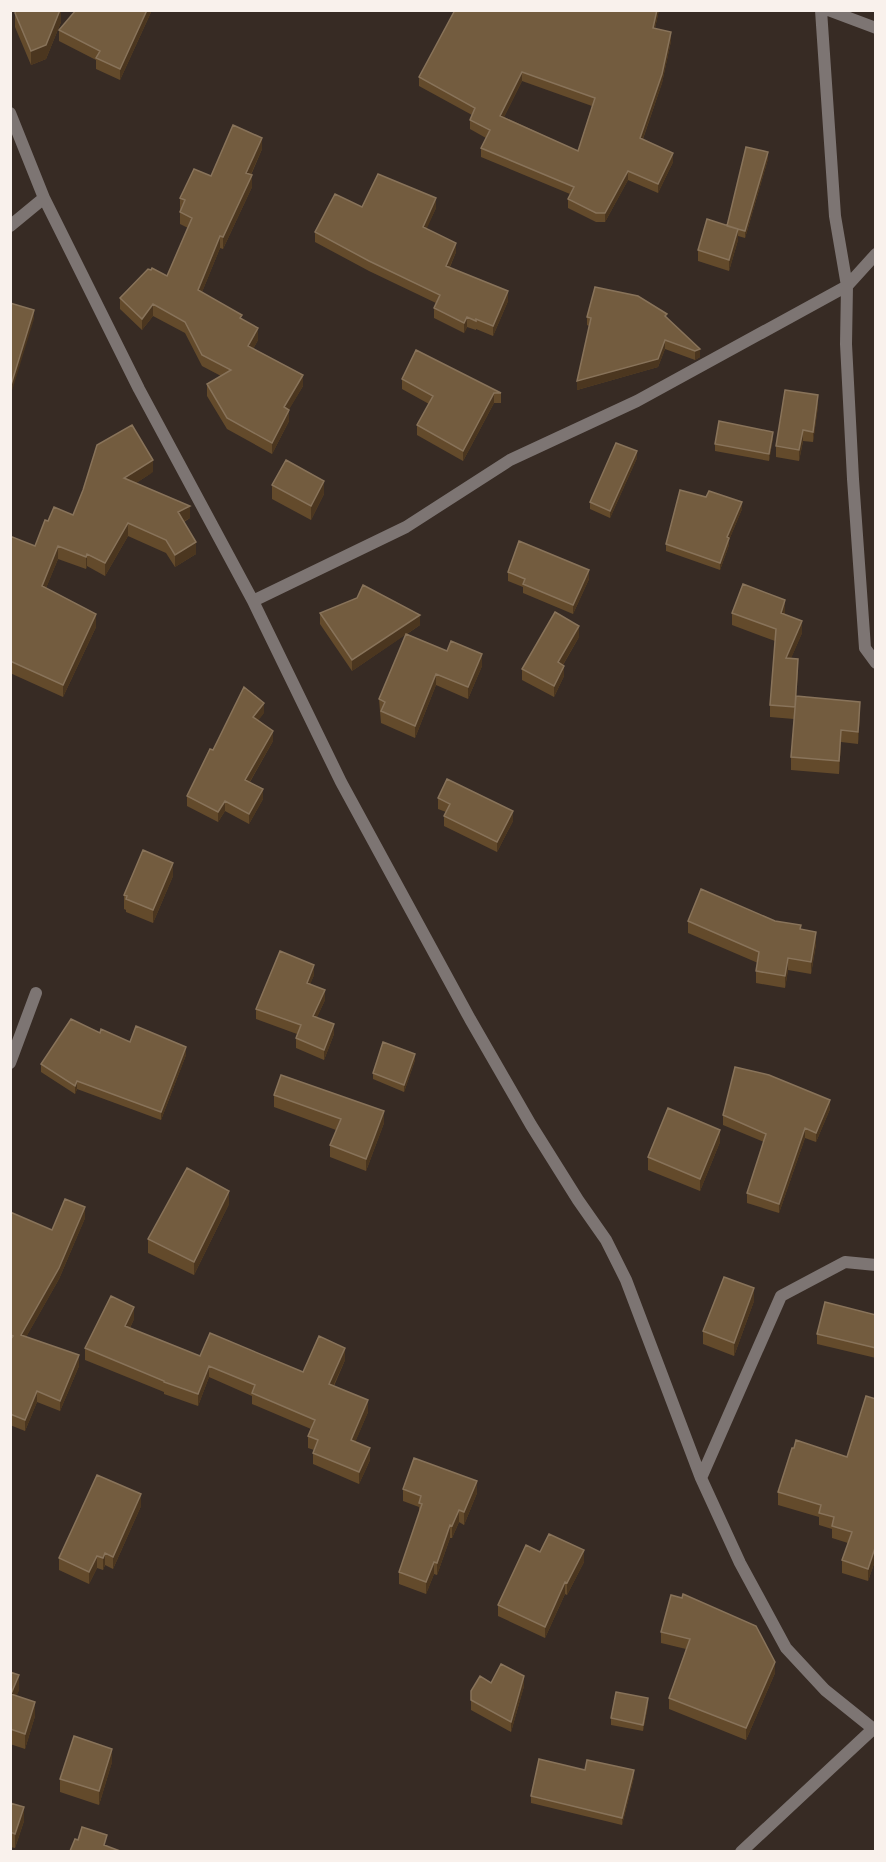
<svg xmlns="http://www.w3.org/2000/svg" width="886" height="1862" viewBox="0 0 886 1862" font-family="Raleway,sans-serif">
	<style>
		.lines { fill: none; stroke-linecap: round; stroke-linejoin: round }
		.minor { stroke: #7d7573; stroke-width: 12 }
		.wall { fill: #634a2b; fill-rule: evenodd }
		.shaded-wall { fill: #4b361f }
		.building { fill: #735c3f; stroke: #88735a; stroke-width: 1.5; fill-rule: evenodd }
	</style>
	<rect width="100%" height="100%" fill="#372b24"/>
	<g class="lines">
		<path class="minor" d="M 821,10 L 835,216 L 847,286 L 846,344 L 853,479 L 865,648 L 876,663
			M 828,10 L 876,28
			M 10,113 L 44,198 L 10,226
			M 44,198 L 139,389 L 253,601 L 341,782 L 470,1019 L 531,1125 L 578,1200 L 606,1240 L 626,1280 L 701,1478 L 740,1563 L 786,1648 L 825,1690 L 876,1731
			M 253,601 L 406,527 L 510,460 L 637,401 L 847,286 L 876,254
			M 10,1063 L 36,993
			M 701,1478 L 781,1296 L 845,1262 L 876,1265
			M 741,1852 L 873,1729"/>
	</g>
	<path class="wall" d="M 61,10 L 61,22 L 46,59 L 31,65 L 15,27 L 15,13 Z
		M 152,10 L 120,80 L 96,69 L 96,60 L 59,41 L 59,30 Z
		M 659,10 L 655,28 L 671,41 L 662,83 L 643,139 L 673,162 L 658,193 L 628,180 L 605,222 L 596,222 L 568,208 L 568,199 L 570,194 L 481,157 L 481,148 L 486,138 L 470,129 L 470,120 L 472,115 L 419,86 L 419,77 ZM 522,81 L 592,106 L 578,151 L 504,117 Z
		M 262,149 L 251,175 L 252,187 L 223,249 L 220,248 L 202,292 L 242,319 L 258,340 L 253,349 L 303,386 L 289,409 L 289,421 L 272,454 L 227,429 L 207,396 L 207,384 L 221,376 L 202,366 L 185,333 L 153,316 L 142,330 L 120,309 L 120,298 L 167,276 L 188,228 L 180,224 L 180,212 L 181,210 L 180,209 L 180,198 L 211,176 Z
		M 768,159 L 745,238 L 738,236 L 738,240 L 729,271 L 698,261 L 698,250 L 727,226 Z
		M 362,207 L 436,208 L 426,229 L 456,252 L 450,267 L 508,301 L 493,336 L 476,329 L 476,330 L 467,327 L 464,333 L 434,318 L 434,308 L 436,303 L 369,271 L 315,242 L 315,232 Z
		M 587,317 L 667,317 L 700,357 L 695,360 L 665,349 L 658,367 L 577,390 L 589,326 L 587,325 Z
		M 402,379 L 501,393 L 501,403 L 494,403 L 463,461 L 417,435 L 417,425 L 429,404 L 402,389 Z
		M 818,406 L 813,442 L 803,441 L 799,461 L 776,457 L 776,446 Z
		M 773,438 L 769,461 L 715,451 L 715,444 Z
		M 637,458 L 610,518 L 590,509 L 590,502 Z
		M 153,472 L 136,483 L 190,518 L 184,522 L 196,554 L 175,567 L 166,553 L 128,536 L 105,576 L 87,566 L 86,569 L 58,559 L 46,588 L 96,627 L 63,697 L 10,673 L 10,536 L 35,546 L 48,521 L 73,515 Z
		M 272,485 L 324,494 L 311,520 L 272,499 Z
		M 742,509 L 729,540 L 729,545 L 720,570 L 666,551 L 666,544 Z
		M 508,572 L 589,579 L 573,614 L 523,593 L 523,587 L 508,581 Z
		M 320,613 L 420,625 L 407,634 L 482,666 L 468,699 L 436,685 L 415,738 L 381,723 L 379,699 L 406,634 L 352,671 L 320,624 Z
		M 732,613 L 785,613 L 784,614 L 802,633 L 791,658 L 798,671 L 796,696 L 860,714 L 858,744 L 841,742 L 839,774 L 791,770 L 791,757 L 794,719 L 770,717 L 770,705 L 775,641 L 732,625 Z
		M 579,637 L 563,665 L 564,676 L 554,697 L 522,680 L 522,669 Z
		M 264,713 L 258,720 L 273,741 L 250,782 L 263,799 L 249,824 L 225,811 L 218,822 L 187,806 L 187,796 L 213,750 Z
		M 438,798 L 513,821 L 497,852 L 444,826 L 444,816 L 446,812 L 438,809 Z
		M 173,876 L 153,923 L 126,912 L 126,910 L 124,909 L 124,895 Z
		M 688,921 L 775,921 L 801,929 L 816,944 L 811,974 L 788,970 L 785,988 L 756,983 L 756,971 L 758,963 L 688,933 Z
		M 314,975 L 310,984 L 325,1000 L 317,1017 L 334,1034 L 324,1060 L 296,1048 L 296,1038 L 297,1034 L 256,1019 L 256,1009 Z
		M 100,1033 L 130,1042 L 186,1055 L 161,1120 L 77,1089 L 75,1094 L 41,1072 L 41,1064 Z
		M 415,1060 L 404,1092 L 373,1079 L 373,1073 Z
		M 274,1095 L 384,1123 L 366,1171 L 330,1157 L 330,1145 L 336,1130 L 274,1107 Z
		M 830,1109 L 816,1142 L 805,1138 L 779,1213 L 747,1203 L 747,1193 L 764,1142 L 723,1125 L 723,1115 Z
		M 720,1142 L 700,1191 L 648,1170 L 648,1157 Z
		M 229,1204 L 194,1275 L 148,1253 L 148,1239 Z
		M 10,1212 L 52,1230 L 85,1218 L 59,1279 L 26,1337 L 79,1366 L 60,1411 L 37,1402 L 25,1431 L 10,1425 Z
		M 754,1301 L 734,1356 L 703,1344 L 703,1331 Z
		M 876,1315 L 876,1358 L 817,1344 L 817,1334 Z
		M 134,1319 L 130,1328 L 200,1356 L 303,1372 L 345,1360 L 334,1386 L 368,1412 L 355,1442 L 370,1460 L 359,1484 L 313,1464 L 313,1453 L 314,1450 L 308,1448 L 308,1436 L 311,1429 L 252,1404 L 252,1396 L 209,1377 L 198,1406 L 164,1394 L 164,1392 L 85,1360 L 85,1348 Z
		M 876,1399 L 876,1558 L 868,1581 L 842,1573 L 842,1560 L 848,1543 L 832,1538 L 832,1529 L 819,1525 L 819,1517 L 778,1505 L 778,1492 L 794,1448 L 847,1457 Z
		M 403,1489 L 477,1493 L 464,1525 L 459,1522 L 452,1538 L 450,1538 L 437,1575 L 434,1574 L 426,1594 L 399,1584 L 399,1572 L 419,1515 L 419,1507 L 403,1501 Z
		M 141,1506 L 113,1569 L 105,1565 L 103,1570 L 97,1568 L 89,1584 L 59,1570 L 59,1558 Z
		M 540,1552 L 584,1562 L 567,1595 L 565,1594 L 545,1638 L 498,1616 L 498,1605 Z
		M 756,1626 L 775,1673 L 746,1740 L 669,1709 L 669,1698 L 686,1649 L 661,1643 L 661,1632 Z
		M 10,1672 L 19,1690 L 16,1696 L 35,1716 L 25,1749 L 10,1744 Z
		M 491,1683 L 524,1686 L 511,1732 L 471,1710 L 471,1691 Z
		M 648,1705 L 643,1731 L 611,1725 L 611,1718 Z
		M 112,1762 L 99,1805 L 60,1792 L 60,1779 Z
		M 585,1770 L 634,1777 L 622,1825 L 531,1803 L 531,1796 Z
		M 10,1803 L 24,1821 L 15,1848 L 10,1847 Z"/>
	<path class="shaded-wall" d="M 60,10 L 61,10 L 61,22 L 46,59 L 31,65 L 31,51 Z
		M 147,10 L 152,10 L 120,80 L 120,69 Z
		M 657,10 L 659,10 L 653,37 L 653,28 Z
		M 671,32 L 671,41 L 662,83 L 640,147 L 640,138 Z
		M 522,72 L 522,81 L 500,125 L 500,116 Z
		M 262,138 L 262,149 L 246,185 L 246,173 Z
		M 768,152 L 768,159 L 745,238 L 745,231 Z
		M 673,153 L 673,162 L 658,193 L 658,184 Z
		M 628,171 L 628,180 L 605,222 L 605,213 Z
		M 252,175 L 252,187 L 223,249 L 223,237 Z
		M 436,198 L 436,208 L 423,237 L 423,227 Z
		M 738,229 L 738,240 L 729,271 L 729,260 Z
		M 220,236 L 220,248 L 198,302 L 198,290 Z
		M 456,243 L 456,252 L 446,275 L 446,266 Z
		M 508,291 L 508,301 L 493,336 L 493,326 Z
		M 153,304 L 153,316 L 142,330 L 142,319 Z
		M 34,310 L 34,319 L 11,394 L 11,385 Z
		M 467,317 L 467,327 L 464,333 L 464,323 Z
		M 258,328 L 258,340 L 248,358 L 248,346 Z
		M 665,340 L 665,349 L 658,367 L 577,390 L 577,381 Z
		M 700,349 L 700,357 L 695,360 L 695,351 Z
		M 303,375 L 303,386 L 284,418 L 284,407 Z
		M 494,393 L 494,403 L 463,461 L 463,451 Z
		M 818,395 L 818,406 L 813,442 L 813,432 Z
		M 289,410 L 289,421 L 272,454 L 272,443 Z
		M 803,430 L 803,441 L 799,461 L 799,450 Z
		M 773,432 L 773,438 L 769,461 L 769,454 Z
		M 637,451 L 637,458 L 610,518 L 610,511 Z
		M 153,460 L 153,472 L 124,491 L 124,478 Z
		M 324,481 L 324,494 L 311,520 L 311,506 Z
		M 742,502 L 742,509 L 729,540 L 729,545 L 720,570 L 720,563 L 727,537 Z
		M 190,506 L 190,518 L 178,524 L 178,512 Z
		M 128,523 L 128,536 L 105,576 L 105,563 Z
		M 196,542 L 196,554 L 175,567 L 175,555 Z
		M 58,546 L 58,559 L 42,598 L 42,586 Z
		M 87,554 L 87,566 L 86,569 L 86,557 Z
		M 589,570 L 589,579 L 573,614 L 573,605 Z
		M 785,600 L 785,613 L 781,625 L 781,613 Z
		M 96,614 L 96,627 L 63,697 L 63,685 Z
		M 420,615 L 420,625 L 352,671 L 352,660 Z
		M 802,621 L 802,633 L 786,670 L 786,658 Z
		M 579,626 L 579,637 L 558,673 L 558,662 Z
		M 482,654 L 482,666 L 468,699 L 468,687 Z
		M 798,659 L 798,671 L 795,719 L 795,707 Z
		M 564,666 L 564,676 L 554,697 L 554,686 Z
		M 436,674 L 436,685 L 415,738 L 415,726 Z
		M 860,702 L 860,714 L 858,744 L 858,732 Z
		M 264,703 L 264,713 L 253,727 L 253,717 Z
		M 841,730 L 841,742 L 839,774 L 839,761 Z
		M 273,731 L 273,741 L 245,790 L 245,780 Z
		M 263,789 L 263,799 L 249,824 L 249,814 Z
		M 225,801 L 225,811 L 218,822 L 218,812 Z
		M 513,811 L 513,821 L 497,852 L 497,842 Z
		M 173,863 L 173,876 L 153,923 L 153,910 Z
		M 816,932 L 816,944 L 811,974 L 811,962 Z
		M 788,958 L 788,970 L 785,988 L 785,976 Z
		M 314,965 L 314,975 L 307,992 L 307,983 Z
		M 325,990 L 325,1000 L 313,1026 L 313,1016 Z
		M 334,1024 L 334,1034 L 324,1060 L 324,1050 Z
		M 186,1047 L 186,1055 L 161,1120 L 161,1112 Z
		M 415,1054 L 415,1060 L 404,1092 L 404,1085 Z
		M 77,1081 L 77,1089 L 75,1094 L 75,1086 Z
		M 830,1100 L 830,1109 L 816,1142 L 816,1133 Z
		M 384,1111 L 384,1123 L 366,1171 L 366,1159 Z
		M 805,1128 L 805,1138 L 779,1213 L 779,1204 Z
		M 720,1130 L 720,1142 L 700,1191 L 700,1179 Z
		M 229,1191 L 229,1204 L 194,1275 L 194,1262 Z
		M 85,1207 L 85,1218 L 59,1279 L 21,1346 L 21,1335 Z
		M 754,1288 L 754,1301 L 734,1356 L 734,1343 Z
		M 134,1307 L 134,1319 L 125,1338 L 125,1326 Z
		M 345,1348 L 345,1360 L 329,1395 L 329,1384 Z
		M 79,1355 L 79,1366 L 60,1411 L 60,1401 Z
		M 209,1366 L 209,1377 L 198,1406 L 198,1394 Z
		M 37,1391 L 37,1402 L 25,1431 L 25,1420 Z
		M 368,1400 L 368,1412 L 351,1452 L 351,1440 Z
		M 370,1448 L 370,1460 L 359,1484 L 359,1472 Z
		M 477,1481 L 477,1493 L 464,1525 L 464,1512 Z
		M 141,1494 L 141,1506 L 113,1569 L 113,1557 Z
		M 459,1510 L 459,1522 L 452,1538 L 452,1526 Z
		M 450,1525 L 450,1538 L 437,1575 L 437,1563 Z
		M 876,1545 L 876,1558 L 868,1581 L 868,1569 Z
		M 584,1550 L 584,1562 L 567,1595 L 567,1583 Z
		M 105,1553 L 105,1565 L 103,1570 L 103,1558 Z
		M 97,1556 L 97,1568 L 89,1584 L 89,1572 Z
		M 434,1562 L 434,1574 L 426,1594 L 426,1582 Z
		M 565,1582 L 565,1594 L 545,1638 L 545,1627 Z
		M 775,1662 L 775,1673 L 746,1740 L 746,1728 Z
		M 19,1675 L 19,1690 L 11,1709 L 11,1694 Z
		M 524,1676 L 524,1686 L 511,1732 L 511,1722 Z
		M 648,1698 L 648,1705 L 643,1731 L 643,1725 Z
		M 35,1702 L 35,1716 L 25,1749 L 25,1734 Z
		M 112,1749 L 112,1762 L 99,1805 L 99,1791 Z
		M 634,1770 L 634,1777 L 622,1825 L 622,1818 Z
		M 24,1807 L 24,1821 L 15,1848 L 15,1834 Z"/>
	<path class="building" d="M 16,10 L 60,10 L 46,45 L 31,51 L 15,13 Z
		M 76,10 L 147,10 L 120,69 L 96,58 L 100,51 L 59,30 Z
		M 455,10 L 657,10 L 653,28 L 671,32 L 662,74 L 640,138 L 673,153 L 658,184 L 628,171 L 605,213 L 596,213 L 568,199 L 574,187 L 481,148 L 490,130 L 470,120 L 475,108 L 419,77 ZM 522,72 L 595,98 L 578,151 L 500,116 Z
		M 233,125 L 262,138 L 246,173 L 252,175 L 223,237 L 220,236 L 198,290 L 242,315 L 240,318 L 258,328 L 248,346 L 303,375 L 284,407 L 289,410 L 272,443 L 227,418 L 207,384 L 231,370 L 202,355 L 185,322 L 153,304 L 142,319 L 120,298 L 148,269 L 151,270 L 152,268 L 167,276 L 192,218 L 180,212 L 185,200 L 180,198 L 194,169 L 211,176 Z
		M 746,147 L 768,152 L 745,231 L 727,226 Z
		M 378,174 L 436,198 L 423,227 L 456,243 L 446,266 L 508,291 L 493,326 L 476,319 L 476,321 L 467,317 L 464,323 L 434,308 L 440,295 L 369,261 L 315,232 L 335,194 L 362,207 Z
		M 707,219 L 738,229 L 729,260 L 698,250 Z
		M 595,287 L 638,296 L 667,314 L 665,316 L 700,349 L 695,351 L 665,340 L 658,359 L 577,381 L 591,318 L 587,317 Z
		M 10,303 L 34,310 L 11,385 L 10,385 Z
		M 416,350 L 501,393 L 494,393 L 463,451 L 417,425 L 433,396 L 402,379 Z
		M 785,390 L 818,395 L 813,432 L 803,430 L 799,450 L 776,446 Z
		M 719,421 L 773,432 L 769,454 L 715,444 Z
		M 132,425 L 153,460 L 124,478 L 190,506 L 178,512 L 196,542 L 175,555 L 166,540 L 128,523 L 105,563 L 87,554 L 86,557 L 58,546 L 42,586 L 96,614 L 63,685 L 10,661 L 10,536 L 35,546 L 45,520 L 48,521 L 54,507 L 73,515 L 83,490 L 97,445 Z
		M 616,443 L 637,451 L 610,511 L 590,502 Z
		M 286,460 L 324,481 L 311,506 L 272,485 Z
		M 680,490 L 706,497 L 709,491 L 742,502 L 727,537 L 729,538 L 720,563 L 666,544 Z
		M 519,541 L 589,570 L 573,605 L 523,584 L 525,579 L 508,572 Z
		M 743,584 L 785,600 L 781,613 L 802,621 L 786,658 L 798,659 L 795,707 L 770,705 L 776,629 L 732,613 Z
		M 363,585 L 420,615 L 352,660 L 320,613 L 357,598 Z
		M 555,612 L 579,626 L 558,662 L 564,666 L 554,686 L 522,669 Z
		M 406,634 L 447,651 L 451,641 L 482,654 L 468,687 L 436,674 L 415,726 L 381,711 L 385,702 L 379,699 Z
		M 244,687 L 264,703 L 253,717 L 273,731 L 245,780 L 263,789 L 249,814 L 225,801 L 218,812 L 187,796 L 210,749 L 213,750 Z
		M 796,696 L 860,702 L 858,732 L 841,730 L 839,761 L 791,757 Z
		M 447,779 L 513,811 L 497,842 L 444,816 L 450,804 L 438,798 Z
		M 143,850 L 173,863 L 153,910 L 126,899 L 127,896 L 124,895 Z
		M 701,889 L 775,921 L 801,925 L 800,929 L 816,932 L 811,962 L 788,958 L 785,976 L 756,971 L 759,952 L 688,921 Z
		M 280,951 L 314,965 L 307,983 L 325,990 L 313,1016 L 334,1024 L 324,1050 L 296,1038 L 301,1025 L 256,1009 Z
		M 71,1019 L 100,1033 L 101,1029 L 130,1042 L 136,1026 L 186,1047 L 161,1112 L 77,1081 L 75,1086 L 41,1064 Z
		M 383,1042 L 415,1054 L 404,1085 L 373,1073 Z
		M 735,1067 L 769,1075 L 830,1100 L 816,1133 L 805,1128 L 779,1204 L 747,1193 L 766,1134 L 723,1115 Z
		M 281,1075 L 384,1111 L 366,1159 L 330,1145 L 341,1119 L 274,1095 Z
		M 668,1108 L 720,1130 L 700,1179 L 648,1157 Z
		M 187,1168 L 229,1191 L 194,1262 L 148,1239 Z
		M 65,1199 L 85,1207 L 59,1268 L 21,1335 L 79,1355 L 60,1401 L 37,1391 L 25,1420 L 10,1414 L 10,1340 L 13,1336 L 10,1334 L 10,1212 L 52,1230 Z
		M 724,1277 L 754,1288 L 734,1343 L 703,1331 Z
		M 111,1296 L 134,1307 L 125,1326 L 200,1356 L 210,1333 L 303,1372 L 319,1336 L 345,1348 L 329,1384 L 368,1400 L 351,1440 L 370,1448 L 359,1472 L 313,1453 L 318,1440 L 308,1436 L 315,1420 L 252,1393 L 255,1385 L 209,1366 L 198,1394 L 164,1382 L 164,1381 L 85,1348 Z
		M 825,1302 L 876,1315 L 876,1348 L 817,1334 Z
		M 866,1396 L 876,1399 L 876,1545 L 868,1569 L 842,1560 L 852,1532 L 832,1526 L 834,1517 L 819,1513 L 821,1505 L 778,1492 L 792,1448 L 794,1448 L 796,1440 L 847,1457 Z
		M 414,1458 L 477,1481 L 464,1512 L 459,1510 L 452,1526 L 450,1525 L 437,1563 L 434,1562 L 426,1582 L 399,1572 L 422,1504 L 419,1503 L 421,1496 L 403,1489 Z
		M 97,1475 L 141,1494 L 113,1557 L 105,1553 L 103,1558 L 97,1556 L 89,1572 L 59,1558 Z
		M 549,1534 L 584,1550 L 567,1583 L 565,1582 L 545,1627 L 498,1605 L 526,1545 L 540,1552 Z
		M 683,1594 L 756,1626 L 775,1662 L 746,1728 L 669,1698 L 690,1639 L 661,1632 L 671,1595 L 682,1598 Z
		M 501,1664 L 524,1676 L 511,1722 L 471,1700 L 471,1691 L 480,1676 L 491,1683 Z
		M 10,1672 L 19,1675 L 11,1694 L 35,1702 L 25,1734 L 10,1729 Z
		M 616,1692 L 648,1698 L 643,1725 L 611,1718 Z
		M 74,1736 L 112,1749 L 99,1791 L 60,1779 Z
		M 539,1759 L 585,1770 L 587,1760 L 634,1770 L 622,1818 L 531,1796 Z
		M 10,1803 L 24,1807 L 15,1834 L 10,1832 Z
		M 82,1827 L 107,1835 L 104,1845 L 120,1851 L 70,1851 L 75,1839 L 78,1840 Z"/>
	<rect width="886" height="1862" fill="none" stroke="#f9f1ec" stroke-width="24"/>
</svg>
